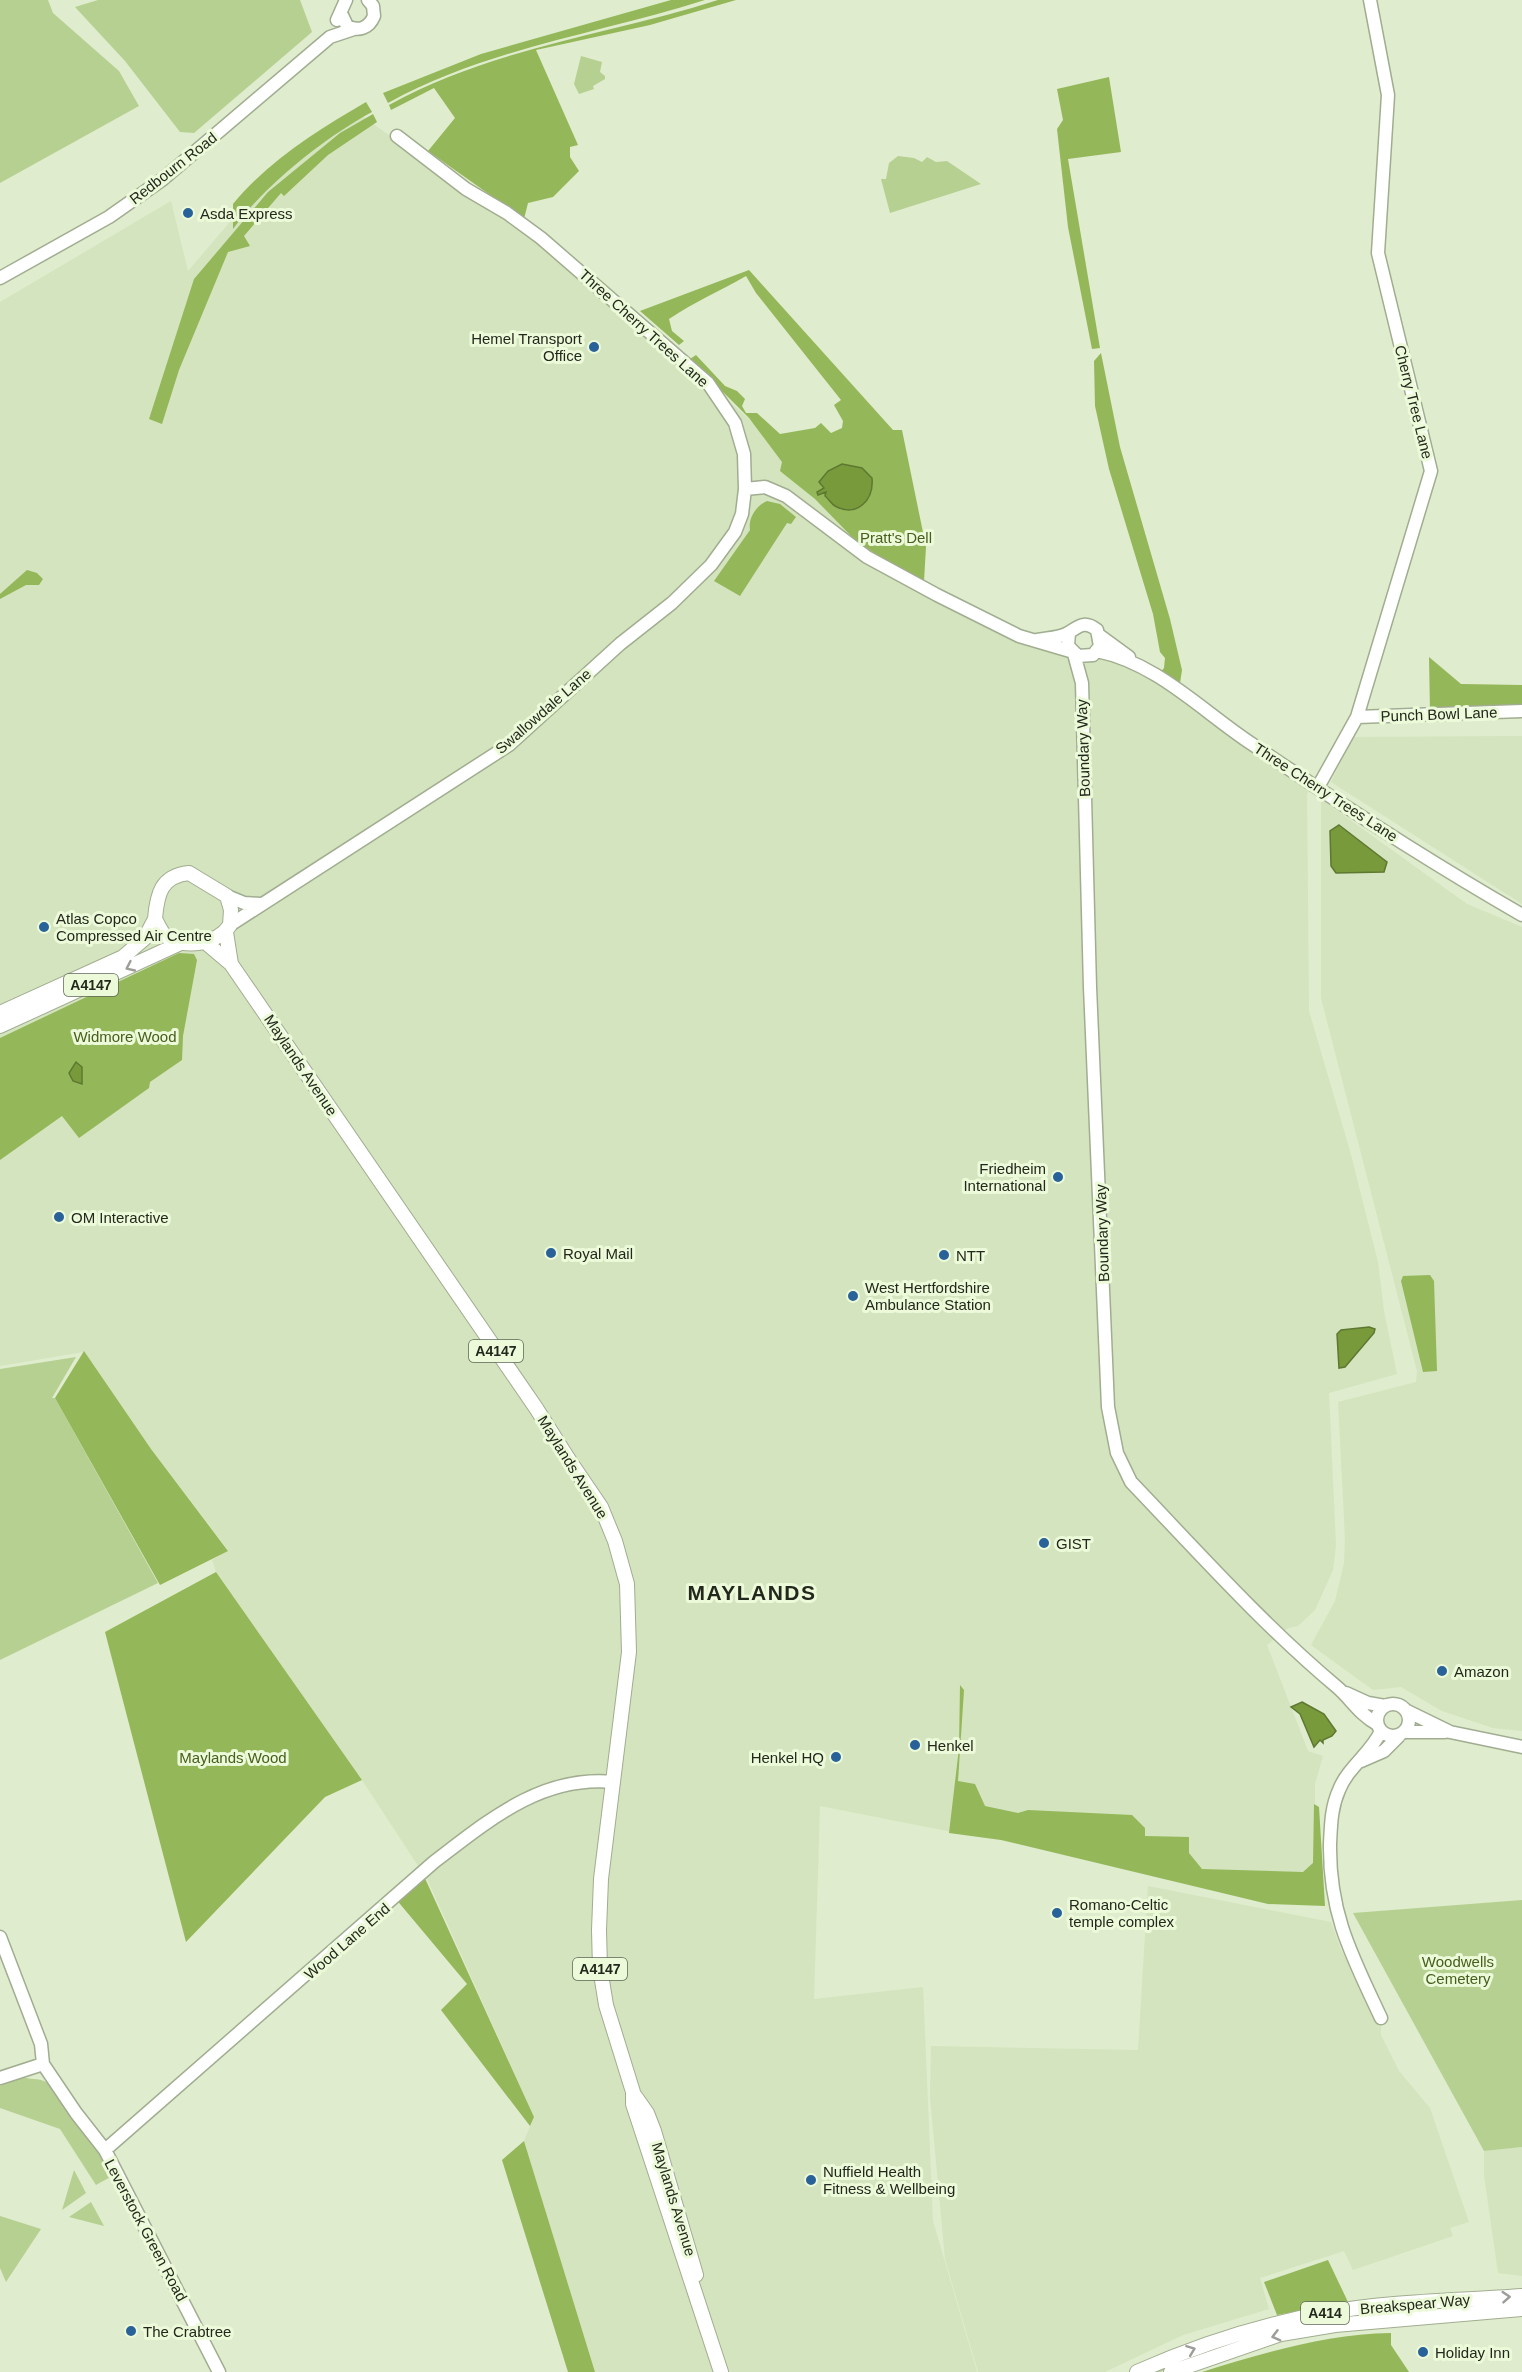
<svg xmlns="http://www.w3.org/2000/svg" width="1522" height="2372" viewBox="0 0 1522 2372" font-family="Helvetica,sans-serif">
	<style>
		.built { fill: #d3e4be }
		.green { fill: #b6d092 }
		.forest { fill: #94b759 }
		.water { fill: #789a3b; stroke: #5e7832; stroke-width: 1.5 }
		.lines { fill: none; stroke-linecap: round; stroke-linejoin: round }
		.secondary-casing { stroke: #a1ad90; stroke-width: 15 }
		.primary-casing { stroke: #a1ad90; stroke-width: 16 }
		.secondary { stroke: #fff; stroke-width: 12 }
		.primary { stroke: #fff; stroke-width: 14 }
		.oneway { stroke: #9c9e99 }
		.poi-dot { fill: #296199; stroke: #ecfada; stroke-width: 2 }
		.labels { text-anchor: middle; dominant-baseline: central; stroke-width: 6; stroke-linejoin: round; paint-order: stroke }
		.shield { fill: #ecfada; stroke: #5f6755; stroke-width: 1.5 }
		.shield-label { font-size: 14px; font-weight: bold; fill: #23281c }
		.street-label { font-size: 15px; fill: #23281c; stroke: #ecfada }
		.poi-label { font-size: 15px; fill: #23281c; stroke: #ecfada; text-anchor: start }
		.park-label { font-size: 15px; fill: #485e1d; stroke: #ecfada }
		.district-label { font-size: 21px; font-weight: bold; letter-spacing: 1.5px; fill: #23281c; stroke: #ecfada }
	</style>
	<rect width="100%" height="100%" fill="#dfeccd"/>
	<path class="built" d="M 354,110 L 624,305 L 925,580 L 1029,637 L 1166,677 L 1312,777 L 1307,795 L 1309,1011 L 1350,1151 L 1378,1262 L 1384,1311 L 1397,1374 L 1329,1393 L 1336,1546 L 1333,1570 L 1315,1610 L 1298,1626 L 1288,1628 L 1267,1645 L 1308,1751 L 1323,1756 L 1315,1784 L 1315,1874 L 1202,1870 L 947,1831 L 820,1806 L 814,1999 L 923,1987 L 933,2221 L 977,2372 L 595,2372 L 524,2141 L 534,2117 L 428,1881 L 362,1780 L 216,1572 L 212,1560 L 228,1550 L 151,1449 L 84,1352 L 0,1366 L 0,302 L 171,201 L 188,271 L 241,209 Z
		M 1522,736 L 1522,904 L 1331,782 L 1353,737 Z
		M 1321,799 L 1467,904 L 1522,927 L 1522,1731 L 1493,1728 L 1442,1711 L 1401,1687 L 1373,1690 L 1311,1645 L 1335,1601 L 1344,1563 L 1345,1538 L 1338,1402 L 1416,1382 L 1417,1371 L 1321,998 Z
		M 1148,1886 L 1331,1922 L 1341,1950 L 1381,2018 L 1381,2035 L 1399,2071 L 1430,2108 L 1469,2222 L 1450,2228 L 1453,2236 L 1353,2270 L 1344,2251 L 1260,2278 L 1269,2309 L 1183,2335 L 1105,2372 L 978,2372 L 945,2259 L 930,2097 L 931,2046 L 1138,2050 Z
		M 1522,2147 L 1522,2276 L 1498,2273 L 1484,2175 L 1484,2151 Z"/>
	<path class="green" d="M 0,0 L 48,0 L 53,13 L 119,71 L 139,106 L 0,183 Z
		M 98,0 L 300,0 L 312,32 L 194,133 L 180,132 L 125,61 L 75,7 Z
		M 581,56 L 602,62 L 600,72 L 605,76 L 605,79 L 593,86 L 594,89 L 579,94 L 574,84 Z
		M 898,156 L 914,158 L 922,162 L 927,157 L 936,162 L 947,161 L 981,184 L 890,213 L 881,179 L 886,179 L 889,163 Z
		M 76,1357 L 52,1398 L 55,1398 L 158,1583 L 0,1660 L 0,1369 Z
		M 1522,1900 L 1522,2147 L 1484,2151 L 1353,1913 Z
		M 23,2077 C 28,2080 39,2077 48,2083 C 66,2096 104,2154 114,2175 L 96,2185 L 60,2129 L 0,2108 L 0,2086 Z
		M 74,2170 L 86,2193 L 62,2210 Z
		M 91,2202 L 104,2226 L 69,2217 Z
		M 0,2216 L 41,2229 L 6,2282 L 0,2268 Z
		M 1448,2305 L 1448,2310 L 1385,2314 L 1194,2358 L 1160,2372 L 1146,2372 L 1226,2342 L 1332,2316 Z"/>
	<path class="forest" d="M 671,0 L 705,0 C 598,34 488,48 388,103 L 383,93 L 481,54 Z
		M 718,0 L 736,0 L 650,25 L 536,50 L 578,145 L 570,147 L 570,157 L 579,171 L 553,197 L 528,203 L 524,219 L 428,151 L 455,118 L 434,88 L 391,110 L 389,105 C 492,48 608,35 718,0 Z
		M 1109,77 L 1121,152 L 1068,159 L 1100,348 L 1092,349 L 1068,227 L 1057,129 L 1063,120 L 1057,89 Z
		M 366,102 L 372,112 C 324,138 265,185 233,229 L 233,204 C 268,161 318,130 366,102 Z
		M 373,114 L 377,122 L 328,155 L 284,196 L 281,193 L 244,236 L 250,246 L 228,252 L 179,370 L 162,424 L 149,419 L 194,279 L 268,192 L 340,133 Z
		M 749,270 L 893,430 L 902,430 L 926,547 L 924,581 L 886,561 L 855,540 L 815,499 L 780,471 L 782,462 L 749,418 L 690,359 L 696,355 L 725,386 L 737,391 L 745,399 L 742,406 L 746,413 L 757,413 L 780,434 L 815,428 L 821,423 L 831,433 L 842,428 L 843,421 L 834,405 L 841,400 L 756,293 L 746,276 C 720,291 694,302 669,319 L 672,331 L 684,341 L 679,345 L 640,311 Z
		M 1101,353 L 1120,447 L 1170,619 L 1182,670 L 1180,683 L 1159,674 L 1164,668 L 1165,658 L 1160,652 L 1153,614 L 1109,469 L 1095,406 L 1094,361 Z
		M 767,501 L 780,504 L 796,517 L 791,524 L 787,523 L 740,596 L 714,581 L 750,530 C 748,518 756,506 767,501 Z
		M 27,570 L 37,573 L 43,579 L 39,585 L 26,585 L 0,599 L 0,594 Z
		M 1429,657 L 1461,684 L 1522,685 L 1522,707 L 1430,712 Z
		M 179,953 L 194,954 L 197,960 L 183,1036 L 182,1060 L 150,1082 L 149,1088 L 79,1138 L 62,1116 L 0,1160 L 0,1038 Z
		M 1430,1275 L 1434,1281 L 1437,1371 L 1423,1372 L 1401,1281 L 1403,1276 Z
		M 84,1351 L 151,1449 L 228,1551 L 160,1585 L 55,1398 Z
		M 216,1572 L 362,1780 L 325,1797 L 186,1942 L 105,1632 Z
		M 960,1685 L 964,1690 L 958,1781 L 975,1784 L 985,1806 L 1018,1813 L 1028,1810 L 1132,1815 L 1145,1828 L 1145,1836 L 1189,1837 L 1189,1853 L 1202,1869 L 1303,1872 L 1313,1863 L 1314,1804 L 1319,1807 L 1325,1906 L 1268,1904 L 1001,1840 L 949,1833 L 959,1748 Z
		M 423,1874 L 534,2117 L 530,2126 L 441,2010 L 467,1984 L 395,1898 Z
		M 524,2141 L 595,2372 L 568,2372 L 502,2160 Z
		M 1328,2260 L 1348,2302 L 1277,2315 L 1264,2282 Z
		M 1391,2333 L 1391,2345 L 1409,2372 L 1202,2372 C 1264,2353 1326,2334 1391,2333 Z"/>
	<path class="water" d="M 842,464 L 862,468 L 872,478 C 874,500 857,518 835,506 C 831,504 829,499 825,496 L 826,492 L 818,495 L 817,492 L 824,488 L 819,482 L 828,471 Z
		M 1339,825 L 1387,862 L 1384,872 L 1336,873 L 1331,866 L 1330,831 Z
		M 76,1062 L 82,1067 L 82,1084 L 73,1081 L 69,1073 Z
		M 1369,1327 L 1375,1329 L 1374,1333 L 1345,1367 L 1339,1368 L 1337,1334 L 1341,1330 Z
		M 1302,1702 L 1324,1714 L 1336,1731 L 1332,1736 L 1323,1740 L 1323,1743 L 1320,1740 L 1314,1747 L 1300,1714 L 1291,1707 Z"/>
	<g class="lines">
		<defs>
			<path id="secondary" d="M 341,13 L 347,26 C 359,32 369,28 374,16 L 373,6 L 368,0
				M 337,20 L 346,0
				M 0,278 L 109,217 L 163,179 L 330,37 L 354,29
				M 745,489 L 765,487 L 786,496 L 867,557 L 937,595 L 1019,636 L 1070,651
				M 1099,635 L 1129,657
				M 1037,640 C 1046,638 1058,638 1066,634 C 1078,628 1083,619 1097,630 L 1100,646 L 1093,655 L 1078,656 L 1068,646 L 1069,633
				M 1097,651 C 1157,663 1202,711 1252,744 C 1340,804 1430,862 1522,915
				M 1074,654 L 1082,683 L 1090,987 L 1108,1407 L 1117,1453 L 1131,1482 C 1198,1552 1263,1625 1337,1687 C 1351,1699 1360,1715 1377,1724
				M 1357,717 L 1522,711
				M 1318,787 L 1357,717 L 1431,471 L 1378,253 L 1388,95 L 1370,0
				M 227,896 L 244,903 L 260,904
				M 230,925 L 509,745 L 620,644 L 672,603 L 711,565 L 735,532 L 742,514 L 745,489 L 744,454 L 735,423 L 708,383 L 541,238 L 507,213 L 466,189 L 397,136
				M 1346,1693 L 1368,1703 L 1385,1706
				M1377 1720a16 16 0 1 1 32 0a16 16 0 1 1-32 0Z
				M 1407,1711 L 1450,1732 L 1522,1747
				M 1405,1732 L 1445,1732
				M 1361,1761 L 1384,1751 L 1399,1736
				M 0,1937 L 41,2044 L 43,2064 L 76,2113 L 105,2150 L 219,2372
				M 1381,2018 C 1352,1956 1329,1914 1330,1844 C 1331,1825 1331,1808 1339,1790 C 1348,1767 1371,1753 1381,1731
				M 0,2078 L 43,2064
				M 105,2150 L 434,1862 C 488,1821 541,1775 613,1782"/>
			<path id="primary" d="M 189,873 L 227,896 L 231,910 L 230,925 C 218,944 183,950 165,935 C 161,932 158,924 155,919 C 157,894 161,876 189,873 Z
				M 226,932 L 231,964
				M 205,942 L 231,964 L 536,1408 L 569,1460 L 601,1507 L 615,1541 L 627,1584 L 629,1652 L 601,1879 L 599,1930 L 600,1968 L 606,2005 L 633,2092 L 633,2104 L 721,2372
				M 0,1013 L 123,957 L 145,938 L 155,919
				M 0,1026 L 183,942
				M 635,2096 L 647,2113 L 654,2131 L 696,2275
				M 1137,2372 C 1197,2345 1260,2325 1325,2313 C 1390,2301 1456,2301 1522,2296
				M 1171,2372 L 1281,2334 L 1335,2325 L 1522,2309"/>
		</defs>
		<use href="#secondary" class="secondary-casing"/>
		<use href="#primary" class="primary-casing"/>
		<use href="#secondary" class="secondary"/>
		<use href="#primary" class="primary"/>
	</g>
	<defs><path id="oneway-chevron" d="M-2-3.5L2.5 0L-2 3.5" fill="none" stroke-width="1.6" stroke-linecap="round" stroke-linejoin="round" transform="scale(1.5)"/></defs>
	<g class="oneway">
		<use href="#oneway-chevron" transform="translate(130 967) rotate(155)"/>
		<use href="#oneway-chevron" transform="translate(1506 2297) rotate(-4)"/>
		<use href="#oneway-chevron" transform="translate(1276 2336) rotate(165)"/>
		<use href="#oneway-chevron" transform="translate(1191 2350) rotate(-21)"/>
	</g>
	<g class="poi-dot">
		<circle cx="188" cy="213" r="6"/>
		<circle cx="594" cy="347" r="6"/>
		<circle cx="44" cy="927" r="6"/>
		<circle cx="1058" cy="1177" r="6"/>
		<circle cx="59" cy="1217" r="6"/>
		<circle cx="551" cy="1253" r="6"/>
		<circle cx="944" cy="1255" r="6"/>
		<circle cx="853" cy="1296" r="6"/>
		<circle cx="1044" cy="1543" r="6"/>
		<circle cx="1442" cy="1671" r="6"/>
		<circle cx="915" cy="1745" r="6"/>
		<circle cx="836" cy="1757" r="6"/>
		<circle cx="1057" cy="1913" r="6"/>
		<circle cx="811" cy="2180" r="6"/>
		<circle cx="131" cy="2331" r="6"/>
		<circle cx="1423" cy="2352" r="6"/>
	</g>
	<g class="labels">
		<g class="shield">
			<rect x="64" y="974" width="54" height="22" rx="4.5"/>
			<rect x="469" y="1340" width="54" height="22" rx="4.5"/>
			<rect x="573" y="1958" width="54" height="22" rx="4.5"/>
			<rect x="1301" y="2302" width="48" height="22" rx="4.5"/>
		</g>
		<g class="shield-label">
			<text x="91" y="985">A4147</text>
			<text x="496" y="1351">A4147</text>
			<text x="600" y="1969">A4147</text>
			<text x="1325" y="2313">A414</text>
		</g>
		<g class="street-label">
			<text transform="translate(173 168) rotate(-38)">Redbourn Road</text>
			<text transform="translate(644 328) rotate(42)">Three Cherry Trees Lane</text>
			<text transform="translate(1414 402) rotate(76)">Cherry Tree Lane</text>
			<text transform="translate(543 711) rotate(-41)">Swallowdale Lane</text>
			<text transform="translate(1439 714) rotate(-2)">Punch Bowl Lane</text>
			<text transform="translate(1083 748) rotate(-92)">Boundary Way</text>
			<text transform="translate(1326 792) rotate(33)">Three Cherry Trees Lane</text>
			<text transform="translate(301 1065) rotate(56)">Maylands Avenue</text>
			<text transform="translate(1102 1233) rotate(-92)">Boundary Way</text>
			<text transform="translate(573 1467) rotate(58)">Maylands Avenue</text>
			<text transform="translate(347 1941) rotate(-41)">Wood Lane End</text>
			<text transform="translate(674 2199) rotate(73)">Maylands Avenue</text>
			<text transform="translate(146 2230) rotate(62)">Leverstock Green Road</text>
			<text transform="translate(1415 2304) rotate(-5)">Breakspear Way</text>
		</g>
		<g class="poi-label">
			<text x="200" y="213">Asda Express</text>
			<text x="582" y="338" text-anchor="end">Hemel Transport<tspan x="582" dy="17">Office</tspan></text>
			<text x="56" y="918">Atlas Copco<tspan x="56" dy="17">Compressed Air Centre</tspan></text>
			<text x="1046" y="1168" text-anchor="end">Friedheim<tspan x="1046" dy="17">International</tspan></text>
			<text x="71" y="1217">OM Interactive</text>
			<text x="563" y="1253">Royal Mail</text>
			<text x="956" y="1255">NTT</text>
			<text x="865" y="1287">West Hertfordshire<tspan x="865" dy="17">Ambulance Station</tspan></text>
			<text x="1056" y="1543">GIST</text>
			<text x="1454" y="1671">Amazon</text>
			<text x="927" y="1745">Henkel</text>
			<text x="824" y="1757" text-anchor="end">Henkel HQ</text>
			<text x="1069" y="1904">Romano-Celtic<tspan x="1069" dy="17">temple complex</tspan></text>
			<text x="823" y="2171">Nuffield Health<tspan x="823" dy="17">Fitness &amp; Wellbeing</tspan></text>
			<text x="143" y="2331">The Crabtree</text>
			<text x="1435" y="2352">Holiday Inn</text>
		</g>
		<g class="park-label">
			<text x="896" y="537">Pratt's Dell</text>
			<text x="125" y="1036">Widmore Wood</text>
			<text x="233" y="1757">Maylands Wood</text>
			<text x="1458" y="1961">Woodwells<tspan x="1458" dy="17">Cemetery</tspan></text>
		</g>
		<g class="district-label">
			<text x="752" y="1592">MAYLANDS</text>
		</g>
	</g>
</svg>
